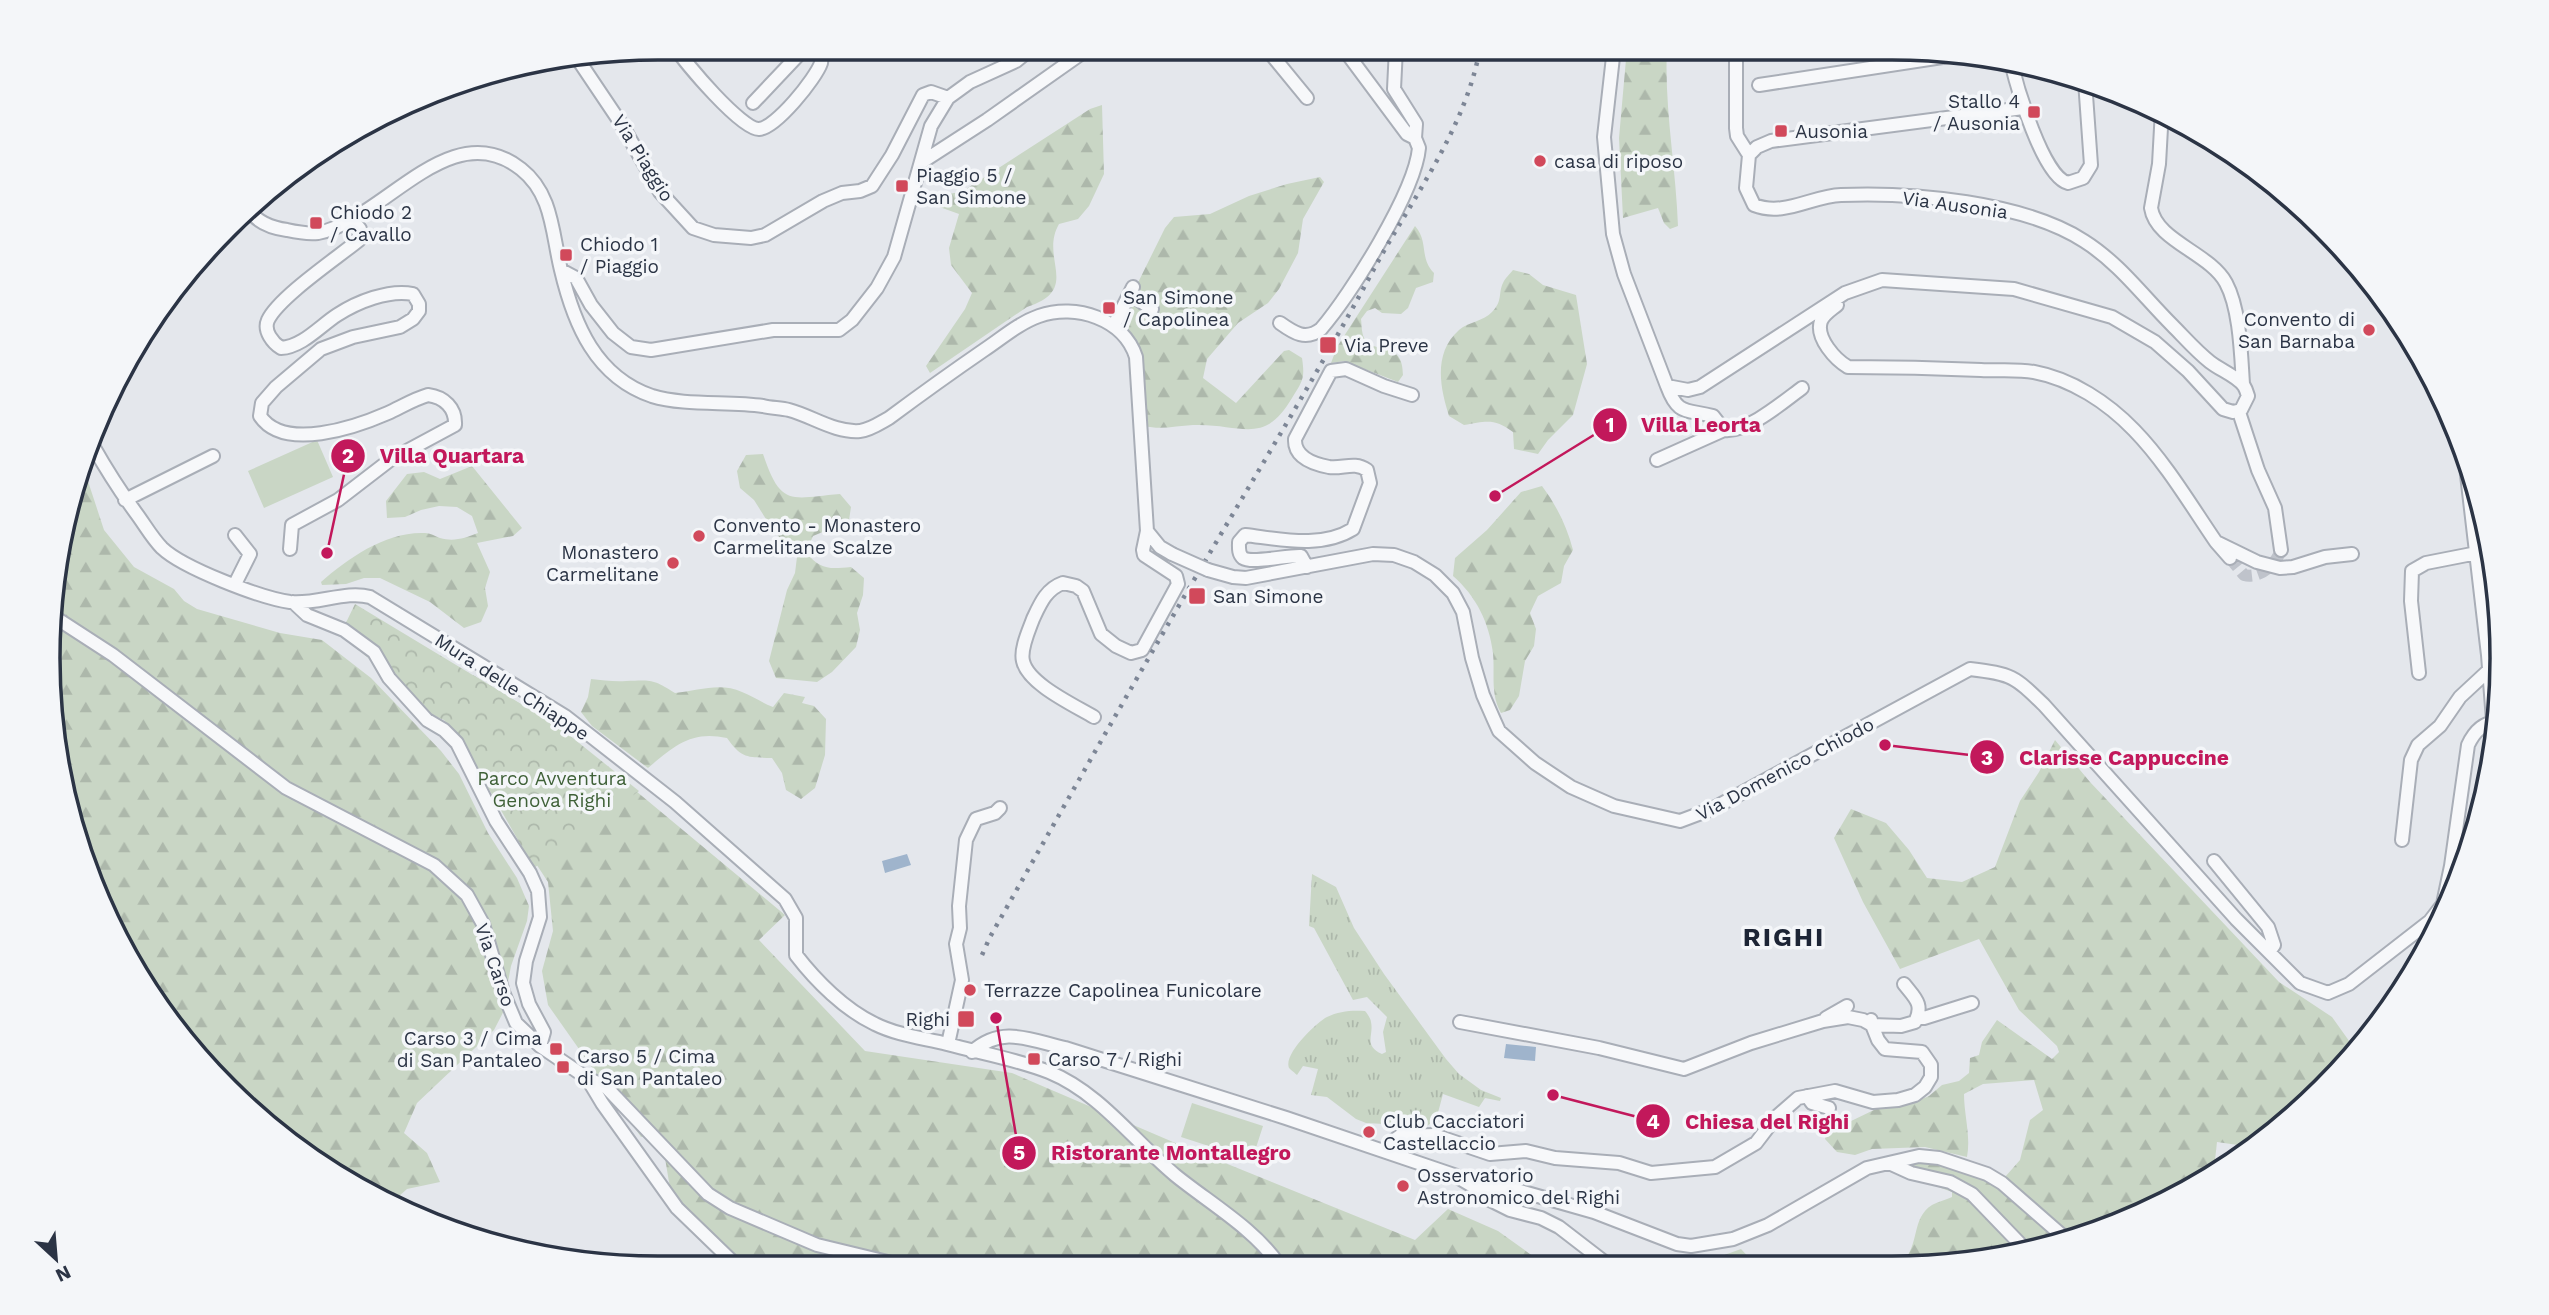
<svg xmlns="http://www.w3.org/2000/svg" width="2549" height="1315" viewBox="0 0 2549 1315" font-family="'Work Sans',sans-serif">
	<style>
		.grass { fill: url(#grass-tufts) }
		.forest { fill: url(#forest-firs) }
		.park { fill: url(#park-crowns) }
		.garden { fill: #c9d6c5 }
		.water { fill: #9fb4cc }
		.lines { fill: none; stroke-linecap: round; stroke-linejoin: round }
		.stream { stroke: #9fb4cc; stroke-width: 4.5 }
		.minor-tunnel { stroke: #bfc3cb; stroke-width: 12; stroke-dasharray: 12 6; stroke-linecap: butt }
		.minor-casing { stroke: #a9aeb7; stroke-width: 16 }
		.minor { stroke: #f7f8fa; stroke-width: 12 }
		.rail { stroke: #7d8696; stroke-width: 4.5; stroke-dasharray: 3.5 7; stroke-linecap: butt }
		.minor-bridge-casing { stroke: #a9aeb7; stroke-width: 16; stroke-linecap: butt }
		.minor-bridge { stroke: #f7f8fa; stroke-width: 12 }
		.poi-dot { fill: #d1495b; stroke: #f4f6f9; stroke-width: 2.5 }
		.labels { text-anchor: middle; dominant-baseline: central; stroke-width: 7; stroke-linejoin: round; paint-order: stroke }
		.poi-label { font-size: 19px; fill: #2b3445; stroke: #f4f6f9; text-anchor: start }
		.street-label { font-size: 19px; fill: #2b3445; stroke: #f4f6f9 }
		.park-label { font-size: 19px; fill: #3f6138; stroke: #f4f6f9 }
		.district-label { font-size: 26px; font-weight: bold; letter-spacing: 2px; fill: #1d2536; stroke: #f4f6f9 }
		.rim { fill: none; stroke: #2b3445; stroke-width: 3.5 }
		.leader { fill: none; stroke: #c2185b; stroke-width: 2.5 }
		.callout-dot { fill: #c2185b; stroke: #f4f6f9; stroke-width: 2.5 }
		.mark-label { font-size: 21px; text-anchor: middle; font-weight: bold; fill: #fff }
		.callout-label { font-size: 21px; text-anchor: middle; font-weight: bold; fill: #c2185b; stroke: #f4f6f9; stroke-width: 7; stroke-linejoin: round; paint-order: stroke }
	</style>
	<defs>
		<pattern id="grass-tufts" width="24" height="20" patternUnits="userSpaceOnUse" patternTransform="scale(1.75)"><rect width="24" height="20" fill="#c9d6c5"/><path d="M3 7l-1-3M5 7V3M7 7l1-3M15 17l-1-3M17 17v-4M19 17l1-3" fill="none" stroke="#adb8ab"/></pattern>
		<pattern id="forest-firs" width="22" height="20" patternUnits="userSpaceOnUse" patternTransform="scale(1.75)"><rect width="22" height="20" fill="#c9d6c5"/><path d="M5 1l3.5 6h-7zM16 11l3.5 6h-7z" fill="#adb8ab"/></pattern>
		<pattern id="park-crowns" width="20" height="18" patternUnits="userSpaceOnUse" patternTransform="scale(1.75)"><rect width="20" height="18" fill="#c9d6c5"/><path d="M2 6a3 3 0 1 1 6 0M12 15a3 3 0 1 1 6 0" fill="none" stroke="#adb8ab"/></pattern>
	</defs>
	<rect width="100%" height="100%" fill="#e4e7ec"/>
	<path class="grass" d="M 1312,874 L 1336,887 L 1354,928 L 1384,974 L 1446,1059 L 1459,1074 L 1481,1090 L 1501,1098 L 1500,1101 L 1485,1098 L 1479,1107 L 1443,1094 L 1436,1120 L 1422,1129 L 1394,1128 L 1384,1124 L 1366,1123 L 1356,1119 L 1327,1097 L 1311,1095 L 1318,1069 L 1303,1066 L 1297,1075 C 1296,1074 1290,1069 1289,1068 C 1283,1054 1317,1022 1327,1017 C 1339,1011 1352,1010 1365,1011 C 1367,1013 1371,1019 1371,1022 C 1374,1036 1363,1045 1382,1054 L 1386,1052 L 1383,1032 L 1387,1017 L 1367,997 L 1353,1000 L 1314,928 L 1309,926 Z"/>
	<path class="forest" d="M 1627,48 L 1667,48 C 1664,107 1676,167 1678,226 L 1670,229 L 1664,223 L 1658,208 L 1623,218 L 1619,138 Z
		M 1102,105 L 1104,174 L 1089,206 L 1078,219 L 1059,224 C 1039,259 1082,289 1027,307 L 930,373 L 926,366 L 965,309 L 972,293 L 951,265 L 949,248 L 959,214 L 934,205 L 929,199 C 939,193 951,195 963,191 L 1090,109 Z
		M 1320,177 L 1324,182 L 1303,219 L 1298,253 L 1279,289 L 1268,303 L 1238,323 L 1207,359 L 1203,378 L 1236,403 L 1284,351 L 1289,350 L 1302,358 C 1305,378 1303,381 1292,398 C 1263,447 1241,423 1193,425 C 1176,426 1161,430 1144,426 L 1137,347 L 1122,315 L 1165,228 L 1174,217 L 1210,214 L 1249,196 L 1287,184 Z
		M 1415,226 C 1429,242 1419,258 1434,273 L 1433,282 L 1416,288 L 1408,308 L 1401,314 L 1382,313 L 1375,308 L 1367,311 L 1361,319 C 1362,326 1361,335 1366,341 C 1378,354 1403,341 1403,375 L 1398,382 L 1344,361 L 1331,363 L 1337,347 Z
		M 1513,270 L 1529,274 L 1543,285 L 1576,295 L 1587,364 L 1573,415 L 1548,440 L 1538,454 L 1514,449 L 1513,432 C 1495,418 1486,421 1464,425 L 1449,416 C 1440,388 1433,353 1459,330 C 1468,322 1484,321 1492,312 C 1503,301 1498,293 1503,283 C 1505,278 1510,274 1513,270 Z
		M 763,454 C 781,508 791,498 840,494 L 851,507 L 848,527 L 830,529 L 813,536 L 806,552 C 820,570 829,569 851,567 L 864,578 L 863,595 L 857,613 L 860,630 L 856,647 L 832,672 L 817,682 L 776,678 L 769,661 L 787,590 L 795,573 L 797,557 L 773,530 L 754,500 L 740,488 L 737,471 L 746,455 Z
		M 83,466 L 104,530 L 134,567 L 174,589 L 184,601 L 197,609 L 280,633 L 322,640 L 371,678 L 441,751 L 459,774 L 488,833 L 517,878 L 529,906 L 527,921 L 511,966 L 508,982 L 511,997 L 494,1030 L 417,1103 L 404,1133 L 427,1153 L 440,1182 L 407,1189 L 389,1205 L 286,1141 L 199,1060 L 94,891 L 49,698 L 68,500 Z
		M 472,466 L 522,528 L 513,536 L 477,543 L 490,572 L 485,588 L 488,606 L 481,622 L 464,628 L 430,602 L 380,578 L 364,578 L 346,584 L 322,585 L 321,582 C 348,558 387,531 425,533 C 430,533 435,536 440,538 C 454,542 465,538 478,533 L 472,516 L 457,507 L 439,506 L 421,510 L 405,517 L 387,518 L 386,501 L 407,474 L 424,472 L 440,479 Z
		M 1542,486 C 1557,506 1567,527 1573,550 L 1564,566 L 1561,583 L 1538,596 L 1530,613 L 1536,629 L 1534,646 L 1525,661 L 1519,696 L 1510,710 L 1501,713 C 1490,694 1495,673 1493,653 C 1489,622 1476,596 1453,576 L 1455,558 L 1487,530 L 1521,492 Z
		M 473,675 L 559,727 L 785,915 L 759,940 L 865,1051 L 1012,1073 L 1173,1142 L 1415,1240 L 1448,1209 L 1498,1231 L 1544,1264 L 918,1266 L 897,1261 L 895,1266 L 747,1266 L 728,1251 L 691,1215 L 670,1188 L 665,1158 L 649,1135 L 641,1137 L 548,1005 L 542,971 L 553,931 L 548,882 L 525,847 Z
		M 591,679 C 602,680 615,682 626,681 C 651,680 653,679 675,693 C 698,691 720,682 742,692 C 753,696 762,703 773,707 L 784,693 L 805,697 L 802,703 L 814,706 L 826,719 L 825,755 L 815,788 L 801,799 L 786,790 L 782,773 L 772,758 C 747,757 742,759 727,738 C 691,730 674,746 648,768 L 592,726 L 581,712 L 588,697 Z
		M 2055,740 L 2090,782 L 2279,982 L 2332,1017 L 2352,1045 L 2354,1054 L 2263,1142 L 2252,1147 L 2217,1142 L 2215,1160 L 2221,1166 L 2125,1221 L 2073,1235 L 2005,1177 L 2020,1160 L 2030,1120 L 2043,1110 L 2034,1080 L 1983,1084 L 1964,1094 C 1964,1115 1971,1136 1967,1157 L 1925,1147 L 1872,1149 L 1855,1155 L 1837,1152 L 1825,1139 L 1830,1122 L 1847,1123 L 1878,1108 L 1913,1103 L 1929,1096 L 1942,1085 L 1959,1081 L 1969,1073 L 1970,1058 L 1979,1055 L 1982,1042 L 1997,1020 L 2052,1059 L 2059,1052 L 2057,1046 L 2019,1010 L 1979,939 L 1900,969 L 1863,902 L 1834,838 L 1851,809 L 1886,823 L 1909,850 L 1927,878 L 1962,882 L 1995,867 L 2020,801 L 2039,772 Z
		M 1914,1163 L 1942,1163 L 1983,1175 L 2056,1240 L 1972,1262 L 1902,1263 C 1920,1245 1911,1218 1932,1205 C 1937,1202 1946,1200 1952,1197 L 1952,1192 L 1919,1180 L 1913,1170 Z
		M 1741,1249 L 1754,1263 L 1702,1263 Z"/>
	<path class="park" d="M 355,604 L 559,727 L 639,791 L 534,868 L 462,742 L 444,720 L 428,713 L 404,687 L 340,635 Z"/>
	<path class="garden" d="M 317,440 L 333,477 L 264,508 L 248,471 Z
		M 1192,1103 L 1263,1126 L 1252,1160 L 1181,1137 Z"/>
	<path class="water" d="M 907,854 L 911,865 L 885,873 L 882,861 Z
		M 1506,1044 L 1536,1047 L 1535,1061 L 1504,1058 Z"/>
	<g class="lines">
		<path class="stream" d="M 508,1248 L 510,1243"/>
		<path class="minor-tunnel" d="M 2230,558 L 2244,575 C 2259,579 2276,565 2281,550"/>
		<defs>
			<path id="minor" d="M 675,47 C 685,63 742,130 759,129 C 776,128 816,78 821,63 C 822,57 821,53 818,47
				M 1266,48 L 1307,98
				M 1343,48 L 1407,134 L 1415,138
				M 1614,48 L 1604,137 L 1613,234 L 1624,274 L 1667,386 L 1688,390 L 1700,387 L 1845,293 L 1882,280 L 2014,289 L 2112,317 L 2155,342 L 2188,371 L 2223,409 L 2233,412 L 2241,410 L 2248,396 C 2247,393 2246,389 2244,386 C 2237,376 2220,370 2210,362 C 2196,351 2184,337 2172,325 C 2143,296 2119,263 2084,241 C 2024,202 1912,192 1841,195 C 1812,196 1784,217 1754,205 L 1746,188 L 1749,155 L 1757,147 L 1771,141 L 2023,108
				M 1736,48 L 1736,128 L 1737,136 L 1749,155
				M 579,61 L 622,125 L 660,192 L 693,228 L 714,235 L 751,238 L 765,235 L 823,201 L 842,193 L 860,191 L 872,186 L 892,155 L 923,95 L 931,92 L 948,98
				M 2011,62 C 2017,87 2043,177 2068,183 L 2083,178 L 2091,165 L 2085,81
				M 1759,85 L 1962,54
				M 753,103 L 806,47
				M 2162,110 L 2159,164 L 2151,208 C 2156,241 2210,253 2226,283 C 2240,309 2241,354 2243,384
				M 922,162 L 987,120 L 1089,48
				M 250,211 C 258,223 273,228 287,230 C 296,232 309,234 318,233 C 384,220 450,113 521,169 C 553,194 552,234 561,270 C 574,325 596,377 652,396 C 684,406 729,401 763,406 C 771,408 781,408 789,410 C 812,416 835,433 860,431 C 870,430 880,423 889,418 C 920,395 952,372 984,350 C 1002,338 1019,323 1039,316 C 1076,303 1124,319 1136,357 L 1147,531 L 1160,547 L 1172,554
				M 561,270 L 576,278 L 591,305 L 613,333 L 631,347 L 651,350 L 773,330 L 839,330 L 852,320 L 877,288 L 894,257 L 931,126 L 948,98 L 970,82 L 1016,61 L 1032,48
				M 1130,294 L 1152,309
				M 1837,305 C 1831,310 1824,314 1821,321 C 1815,338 1836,360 1848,367 C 1893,367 1937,368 1981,370 C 1999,371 2017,369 2034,372 C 2072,379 2108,403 2134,430 C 2166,463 2190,504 2216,542
				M 1280,323 C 1294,333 1306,341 1321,329 C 1351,294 1415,192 1419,148 L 1415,138 L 1416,124 L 1394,89 L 1396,48
				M 1114,325 L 1133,287
				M 1667,386 C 1678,416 1686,409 1713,416 L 1724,430 C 1747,433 1783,402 1802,388
				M 2239,412 L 2258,470 L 2275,508 L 2281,550
				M 93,446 C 106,469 120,491 136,513 C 145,525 152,538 162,548 C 183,568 261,598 290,602 C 317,605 346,590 370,597 L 565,716 L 675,802 L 785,899 L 796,918 L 796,955 C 816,981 845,1010 875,1024 C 897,1035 923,1038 947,1044 C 980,1053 1016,1059 1049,1072 C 1100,1093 1133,1140 1175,1175 C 1208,1202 1255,1229 1279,1265
				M 2464,449 L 2488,655 L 2494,734
				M 1657,460 L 1724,430
				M 125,500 L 213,456
				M 235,535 L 250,554 L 235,584
				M 290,549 L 292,525 L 338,500 L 390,460 L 455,425 C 456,408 444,397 428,395 C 414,399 401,407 388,413 C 356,427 284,452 260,416 L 262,403 L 276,387 L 321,349 L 353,337 L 400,327 L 413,319 L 419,311 L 419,304 L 413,294 C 389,289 357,302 337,315 C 320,326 302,347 281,348 C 273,343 263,331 268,320 C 279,297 337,258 359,240 L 360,229 L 352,219
				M 2230,558 L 2216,542 L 2257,562 L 2280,568 L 2293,567 L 2325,557 L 2352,554
				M 1307,567 L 1301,556 C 1288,555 1252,564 1243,558 C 1238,554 1239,547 1239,542 L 1245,535 C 1280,539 1321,549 1353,529 L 1370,483 L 1367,470 C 1354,461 1343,469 1329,467 C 1313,464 1294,457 1295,439 L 1331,371 L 1346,369 L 1384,386 L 1412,395
				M 1208,570 L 1233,577 L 1246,578 L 1373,554 L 1394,555 L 1414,562 L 1435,575 L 1453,593 L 1463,612 L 1472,658 L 1483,695 L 1494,720 L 1499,731 L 1535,763 L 1571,787 L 1614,806 L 1680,821 L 1712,809 L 1970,669 C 2012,674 2014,676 2044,705 L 2236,919 L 2300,983 L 2328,993 L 2349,984 L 2430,921 L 2443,904 L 2451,866 L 2468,745 C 2474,732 2482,723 2496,722
				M 293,602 L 307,615 L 344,630 L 374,652 L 389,678 L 427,720 L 444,730 L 457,743 L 496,821 L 530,873 L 538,891 L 540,917 L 526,961 L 523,983 L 529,1004 L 544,1032 L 540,1046
				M 56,618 L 113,655 L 286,788 L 434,865 L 467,895 L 483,924 L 503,992 L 516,1023 L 540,1046 L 587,1078 L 606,1087 L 708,1194 L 730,1208 L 817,1245 L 904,1266
				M 2419,673 L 2411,601 L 2412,571 L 2426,563 L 2477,553
				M 1094,717 C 1074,705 1028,684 1023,661 C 1020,649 1029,630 1033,619 C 1040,604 1046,589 1063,583 L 1076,586 L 1083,591 L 1101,634 L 1116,646 L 1131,653 L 1142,650 L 1178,584 L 1176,576 L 1144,555 L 1143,550 L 1147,531
				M 2402,840 L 2411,760 L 2418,745 L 2440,726 L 2460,697 L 2488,671
				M 2214,861 L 2268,927 L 2274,945 L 2269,952
				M 1826,1018 L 1847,1006
				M 1917,1018 L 1924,1018 L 1972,1003
				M 1871,1020 L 1872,1025 L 1901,1026 L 1915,1022 C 1924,1004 1915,998 1904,984
				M 948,1044 L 962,980 L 956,944 L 960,928 L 959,906 L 966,840 L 976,819 L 995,813 L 1000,808
				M 972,1052 C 1002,1025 1030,1040 1065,1048 L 1286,1118 L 1454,1175 L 1483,1192 L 1490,1200 L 1510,1210 L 1541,1218 L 1559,1227 L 1607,1264
				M 587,1078 L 602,1103 L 677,1208 L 737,1266
				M 1807,1096 L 1812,1103 L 1829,1108
				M 1387,1151 L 1390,1143 L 1400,1136 L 1434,1135 L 1490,1154 L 1526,1151 L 1555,1158 L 1619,1163 L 1651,1173 L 1715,1167 L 1756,1143 L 1775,1118 L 1798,1098 L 1835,1091 L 1873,1102 L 1898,1100 L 1915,1095 L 1925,1087 L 1931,1077 L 1931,1065 L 1922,1052 L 1885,1049 L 1878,1040 L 1872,1025 L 1863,1020 L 1848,1017 L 1823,1021 L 1751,1043 L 1684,1069 L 1599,1048 L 1460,1022
				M 1889,1163 L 1911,1173 L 1950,1182 L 1972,1194 L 2024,1248
				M 1483,1192 L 1489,1188 L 1506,1187 L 1594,1212 L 1677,1244 L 1691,1246 L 1733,1239 L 1768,1225 L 1867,1168 L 1919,1156 L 1939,1158 L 1987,1174 L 2002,1183 L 2065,1238"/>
		</defs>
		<use href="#minor" class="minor-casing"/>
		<use href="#minor" class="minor"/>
		<path class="rail" d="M 982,955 L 990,937 C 1054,824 1118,710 1184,597 C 1248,487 1315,379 1375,267 C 1413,197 1466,128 1480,48"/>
		<defs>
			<path id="minor-bridge" d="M 1172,554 L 1208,570"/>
		</defs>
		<use href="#minor-bridge" class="minor-bridge-casing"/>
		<use href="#minor-bridge" class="minor-bridge"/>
	</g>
	<g class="poi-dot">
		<rect x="2027" y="105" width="14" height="14" rx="3.5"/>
		<rect x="1774" y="124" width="14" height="14" rx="3.5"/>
		<circle cx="1540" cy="161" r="7"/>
		<rect x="895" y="179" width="14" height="14" rx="3.5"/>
		<rect x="309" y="216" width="14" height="14" rx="3.5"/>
		<rect x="559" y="248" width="14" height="14" rx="3.5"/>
		<rect x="1102" y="301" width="14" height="14" rx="3.5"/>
		<circle cx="2369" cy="330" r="7"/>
		<rect x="1319" y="336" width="18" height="18" rx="3.5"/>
		<circle cx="699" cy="536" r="7"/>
		<circle cx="673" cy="563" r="7"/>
		<rect x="1188" y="587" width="18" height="18" rx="3.5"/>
		<circle cx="970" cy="990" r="7"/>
		<rect x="957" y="1010" width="18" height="18" rx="3.5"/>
		<rect x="549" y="1042" width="14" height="14" rx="3.5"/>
		<rect x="1027" y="1052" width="14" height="14" rx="3.5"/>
		<rect x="556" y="1060" width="14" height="14" rx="3.5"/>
		<circle cx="1369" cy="1132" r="7"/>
		<circle cx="1403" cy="1186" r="7"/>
	</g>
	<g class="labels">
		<g class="poi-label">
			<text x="2020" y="101" text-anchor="end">Stallo 4<tspan x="2020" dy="22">/ Ausonia</tspan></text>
			<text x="1795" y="131">Ausonia</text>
			<text x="1554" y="161">casa di riposo</text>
			<text x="916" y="175">Piaggio 5 /<tspan x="916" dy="22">San Simone</tspan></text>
			<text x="330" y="212">Chiodo 2<tspan x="330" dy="22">/ Cavallo</tspan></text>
			<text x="580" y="244">Chiodo 1<tspan x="580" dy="22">/ Piaggio</tspan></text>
			<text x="1123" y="297">San Simone<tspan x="1123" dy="22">/ Capolinea</tspan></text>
			<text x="2355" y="319" text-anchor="end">Convento di<tspan x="2355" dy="22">San Barnaba</tspan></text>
			<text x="1344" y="345">Via Preve</text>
			<text x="713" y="525">Convento - Monastero<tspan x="713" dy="22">Carmelitane Scalze</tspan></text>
			<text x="659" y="552" text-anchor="end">Monastero<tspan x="659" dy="22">Carmelitane</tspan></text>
			<text x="1213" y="596">San Simone</text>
			<text x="984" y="990">Terrazze Capolinea Funicolare</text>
			<text x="950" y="1019" text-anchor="end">Righi</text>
			<text x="542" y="1038" text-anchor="end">Carso 3 / Cima<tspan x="542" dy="22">di San Pantaleo</tspan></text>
			<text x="577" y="1056">Carso 5 / Cima<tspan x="577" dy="22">di San Pantaleo</tspan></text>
			<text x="1048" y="1059">Carso 7 / Righi</text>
			<text x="1383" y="1121">Club Cacciatori<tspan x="1383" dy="22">Castellaccio</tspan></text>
			<text x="1417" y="1175">Osservatorio<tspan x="1417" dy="22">Astronomico del Righi</tspan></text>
		</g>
		<g class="street-label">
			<text transform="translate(643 158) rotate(58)">Via Piaggio</text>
			<text transform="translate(1955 205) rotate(8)">Via Ausonia</text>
			<text transform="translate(512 687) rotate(33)">Mura delle Chiappe</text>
			<text transform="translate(1785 769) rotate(-28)">Via Domenico Chiodo</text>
			<text transform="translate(495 965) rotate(71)">Via Carso</text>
		</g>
		<g class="park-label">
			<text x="552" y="778">Parco Avventura<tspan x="552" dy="22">Genova Righi</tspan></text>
		</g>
		<g class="district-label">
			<text x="1784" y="937">RIGHI</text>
		</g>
	</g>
	<path d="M0 0H2549V1315H0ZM658 60H1892A598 598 0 0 1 2490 658V658A598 598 0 0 1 1892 1256H658A598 598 0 0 1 60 658V658A598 598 0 0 1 658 60Z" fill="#f4f6f9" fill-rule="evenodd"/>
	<path class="rim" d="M658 60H1892A598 598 0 0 1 2490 658V658A598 598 0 0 1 1892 1256H658A598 598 0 0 1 60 658V658A598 598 0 0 1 658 60Z"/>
	<path class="leader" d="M1495 496L1610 425M327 553L348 456M1885 745L1987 757M1553 1095L1653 1121M996 1018L1019 1153"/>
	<g class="callout-dot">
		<circle cx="1495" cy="496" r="7"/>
		<circle cx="327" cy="553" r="7"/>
		<circle cx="1885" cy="745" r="7"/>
		<circle cx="1553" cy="1095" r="7"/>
		<circle cx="996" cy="1018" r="7"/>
		<circle cx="1610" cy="425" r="18"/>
		<circle cx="348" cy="456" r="18"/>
		<circle cx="1987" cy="757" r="18"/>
		<circle cx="1653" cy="1121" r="18"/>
		<circle cx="1019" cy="1153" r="18"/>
	</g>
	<g class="mark-label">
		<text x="1610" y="432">1</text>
		<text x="348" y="463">2</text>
		<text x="1987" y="765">3</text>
		<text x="1653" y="1129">4</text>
		<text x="1019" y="1160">5</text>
	</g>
	<g class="callout-label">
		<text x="1701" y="432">Villa Leorta</text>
		<text x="452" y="463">Villa Quartara</text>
		<text x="2124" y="765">Clarisse Cappuccine</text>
		<text x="1767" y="1129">Chiesa del Righi</text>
		<text x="1171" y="1160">Ristorante Montallegro</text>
	</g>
	<g transform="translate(56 1259) rotate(154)" stroke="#f4f6f9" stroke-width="5" paint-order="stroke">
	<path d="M0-5L12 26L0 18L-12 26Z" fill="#2b3445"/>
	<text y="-10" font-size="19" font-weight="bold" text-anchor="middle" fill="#2b3445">N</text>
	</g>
</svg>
